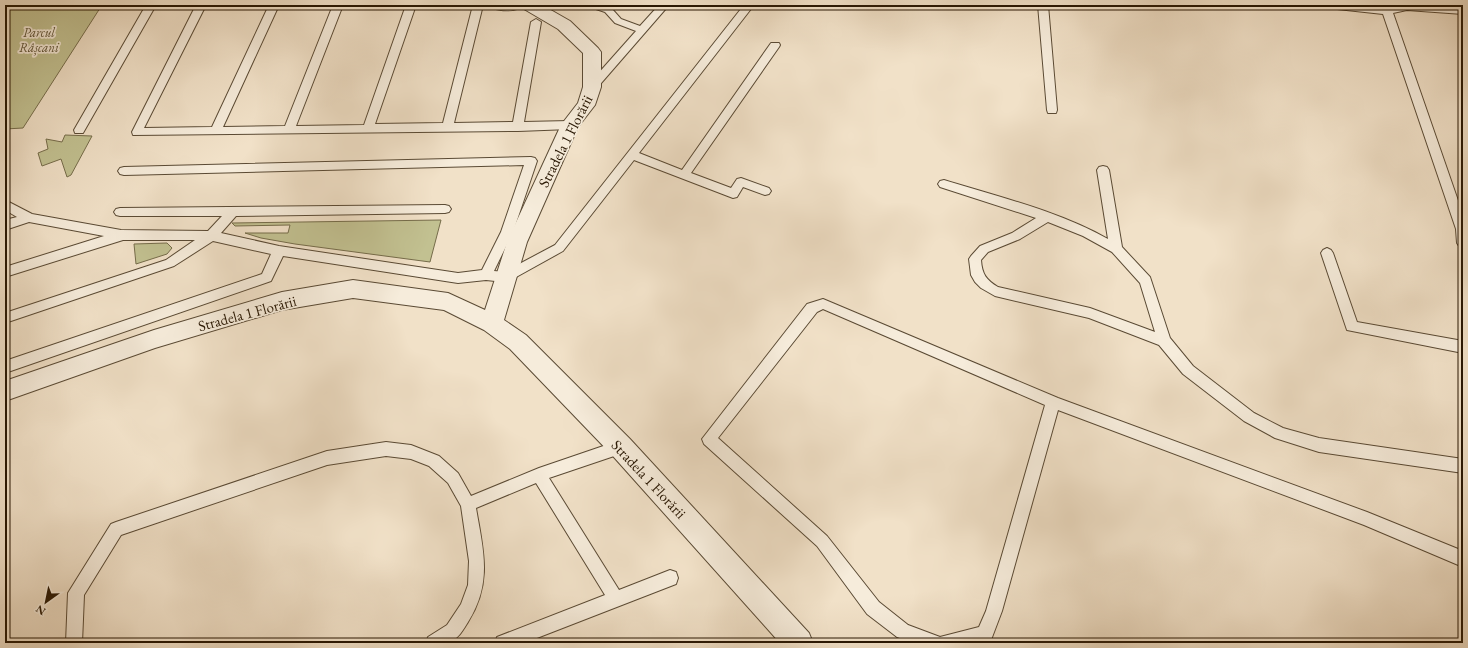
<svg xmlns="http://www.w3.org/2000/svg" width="1468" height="648" viewBox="0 0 1468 648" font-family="'EB Garamond',serif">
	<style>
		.green { fill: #c2c191; stroke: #756c4a }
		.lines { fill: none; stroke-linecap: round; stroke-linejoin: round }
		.lane-casing { stroke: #5a4a34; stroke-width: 2 }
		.street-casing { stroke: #5a4a34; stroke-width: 2 }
		.lane { fill: #f6ecdb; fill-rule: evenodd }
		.street { fill: #f6ecdb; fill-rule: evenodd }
		.labels { text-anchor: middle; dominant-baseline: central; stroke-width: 3.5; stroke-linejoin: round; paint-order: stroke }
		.far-park-label { font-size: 13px; font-style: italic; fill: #5e5235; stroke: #f6ecdb }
		.street-label { font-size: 15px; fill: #281703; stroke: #f6ecdb }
	</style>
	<rect width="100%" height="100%" fill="#f1e1c8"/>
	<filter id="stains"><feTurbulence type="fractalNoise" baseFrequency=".005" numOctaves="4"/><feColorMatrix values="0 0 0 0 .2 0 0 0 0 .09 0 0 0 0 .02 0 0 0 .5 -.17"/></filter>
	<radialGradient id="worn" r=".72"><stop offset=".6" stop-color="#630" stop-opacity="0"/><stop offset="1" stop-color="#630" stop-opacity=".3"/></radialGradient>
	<path class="green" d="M 5,5 L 102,5 L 23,128 L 5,129 Z
		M 65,135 L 92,136 L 71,175 L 67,177 L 61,159 L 42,166 L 38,153 L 48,149 L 46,139 L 62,142 Z
		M 441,220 L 430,262 L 295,244 L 261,238 L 245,233 L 288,233 L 290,225 L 235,226 L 232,223 Z
		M 167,243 L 172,248 L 167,254 L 136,264 L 134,244 Z"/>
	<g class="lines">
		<defs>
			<path id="lane" d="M 146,5 L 156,5 L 83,133 L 75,133 L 74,130 Z
				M 196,5 L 206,5 L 144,128 L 212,127 L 269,5 L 279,5 L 223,127 L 285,126 L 333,5 L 343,5 L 296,126 L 364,125 L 406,5 L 416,5 L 375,124 L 443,123 L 473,5 L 483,5 L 454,123 L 513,122 L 531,22 L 536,19 L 541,22 L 524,122 L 570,121 L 574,122 L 575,125 L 574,128 L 570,129 L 518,131 L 133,135 L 132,132 Z
				M 486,5 L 523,5 C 514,14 498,10 488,7 Z
				M 588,5 L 606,6 L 618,5 L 613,10 L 621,19 L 640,26 L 659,5 L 669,5 L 596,89 L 588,89 L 587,87 L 588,85 L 636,31 L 615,23 L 605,12 L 590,7 Z
				M 744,5 L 754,5 L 639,153 L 682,170 L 771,43 L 779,43 L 780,45 L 779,47 L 691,173 L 731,188 L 737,179 L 741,178 L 769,188 L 771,191 L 769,194 L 765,195 L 743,187 L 737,197 L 733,198 L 634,160 L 563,251 L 509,281 L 505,282 L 486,280 L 458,283 L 283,256 L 271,281 L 5,373 L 5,361 L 262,274 L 271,254 L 213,241 L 174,266 L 5,323 L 5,313 L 166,260 L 195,240 L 123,240 L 5,277 L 5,267 L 104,236 L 29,222 L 5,230 L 5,220 L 17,217 L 5,210 L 5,200 L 32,214 L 121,230 L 208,231 L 222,216 L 120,216 L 116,215 L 114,212 L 116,209 L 120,208 L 445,205 L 449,206 L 451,209 L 449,212 L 445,213 L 236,216 L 221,233 L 279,246 L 458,273 L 482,270 L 501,232 L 524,165 L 124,175 L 120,174 L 118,171 L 120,168 L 124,167 L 531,157 L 535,158 L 537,161 L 513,232 L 494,271 L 504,272 L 555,245 Z
				M 1038,5 L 1048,5 L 1057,110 L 1056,113 L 1048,113 L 1047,110 Z
				M 1323,5 L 1357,5 L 1381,7 L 1380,5 L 1390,5 L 1391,7 C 1414,3 1439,6 1463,8 L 1463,14 L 1407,10 L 1393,13 L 1463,215 L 1463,248 L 1459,246 L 1457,243 L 1456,229 L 1383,14 L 1328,8 Z
				M 1103,166 L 1107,167 L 1109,170 L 1122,247 L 1150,277 L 1170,338 L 1193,366 L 1254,413 L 1283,428 L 1319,438 L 1463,459 L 1463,473 L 1319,452 L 1275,438 L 1244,421 L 1183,374 L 1159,345 L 1089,318 L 995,296 L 981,288 L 975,282 L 971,275 L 969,259 L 971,256 L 980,246 L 1012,233 L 1036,218 L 940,187 L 938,184 L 940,181 L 944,180 C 999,197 1058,211 1108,239 L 1097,170 L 1099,167 ZM 1048,222 L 1083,236 L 1112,252 L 1140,283 L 1155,332 L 1090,308 L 998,287 C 986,280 982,274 981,260 L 988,252 L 1020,239 Z
				M 1327,248 L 1331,250 L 1333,253 L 1357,322 L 1463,341 L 1463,353 L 1347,330 L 1321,253 L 1323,250 Z
				M 823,299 L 1058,398 L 1367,512 L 1463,551 L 1463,567 L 1364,525 L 1058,410 L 1002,611 L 991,640 L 982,643 L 913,643 L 897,637 L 867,614 L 817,546 L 704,444 L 702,439 L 807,304 ZM 823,309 L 1045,405 L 986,611 L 979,627 L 940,637 L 908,625 L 879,602 L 827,536 L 718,438 L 817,312 Z
				M 621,440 L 626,442 L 628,447 L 626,452 L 549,478 L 619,590 L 670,570 L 676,572 L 678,578 L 676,584 L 524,643 L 495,643 L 497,637 L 605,595 L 536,483 L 476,508 C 483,550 493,582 468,622 C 463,630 459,638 450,642 C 444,645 433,643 426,643 L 428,637 L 447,625 L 461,604 L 468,585 L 469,561 L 461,506 L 448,483 L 429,466 L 411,459 L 386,456 L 327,465 L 121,535 L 84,595 L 82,643 L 66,643 L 68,593 L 111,524 L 116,522 L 327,451 L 386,442 L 411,445 L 439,456 L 458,473 L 471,496 L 539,468 Z"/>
			<path id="street" d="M 522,5 L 542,5 L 570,21 L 598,48 L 601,52 L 601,87 L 595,105 L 578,127 L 527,242 L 504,320 L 526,335 L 630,439 L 809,633 L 813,643 L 780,643 L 612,455 L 510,349 L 484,330 L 444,310 L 353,298 L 282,310 L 155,348 L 5,401 L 5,381 L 154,330 L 282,292 L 353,280 L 448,293 L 485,310 L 507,242 L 561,125 L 578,103 L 583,87 L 583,53 L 558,29 L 524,9 Z"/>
		</defs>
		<use href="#lane" class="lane-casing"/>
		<use href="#street" class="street-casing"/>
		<use href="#lane" class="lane"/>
		<use href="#street" class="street"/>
	</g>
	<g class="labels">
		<g class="far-park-label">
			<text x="39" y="32">Parcul<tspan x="39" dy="15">Râșcani</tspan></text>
		</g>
		<g class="street-label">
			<text transform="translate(565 141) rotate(-63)">Stradela 1 Florării</text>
			<text transform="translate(247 313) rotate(-15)">Stradela 1 Florării</text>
			<text transform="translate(649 479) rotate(47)">Stradela 1 Florării</text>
		</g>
	</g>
	<rect width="1468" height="648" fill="none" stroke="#f1e1c8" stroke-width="20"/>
	<rect x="6" y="6" width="1456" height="636" fill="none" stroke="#281703" stroke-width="2"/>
	<rect x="10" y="10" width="1448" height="628" fill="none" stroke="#281703"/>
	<g transform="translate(46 602) rotate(213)" stroke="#f6ecdb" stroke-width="3" paint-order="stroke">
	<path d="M0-3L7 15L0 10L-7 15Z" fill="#281703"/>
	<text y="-6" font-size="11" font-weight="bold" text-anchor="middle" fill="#281703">N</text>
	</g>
	<rect width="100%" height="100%" filter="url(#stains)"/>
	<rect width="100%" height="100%" fill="url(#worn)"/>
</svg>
